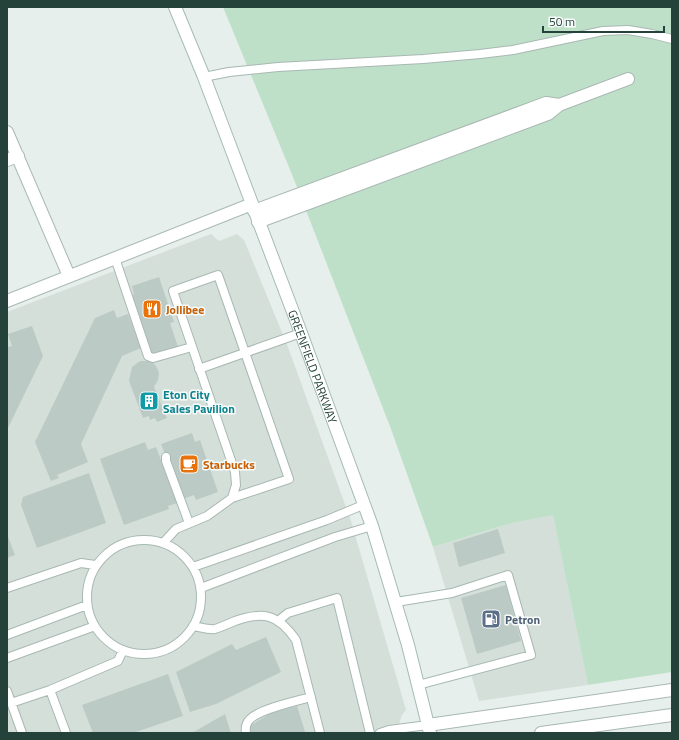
<svg xmlns="http://www.w3.org/2000/svg" width="679" height="740" viewBox="0 0 679 740" font-family="'Titillium Web',sans-serif">
	<style>
		.built { fill: #d4dfda }
		.green { fill: #bfe0c8 }
		.building { fill: #bbcac4 }
		.lines { fill: none; stroke-linecap: round; stroke-linejoin: round }
		.lane-casing { stroke: #a8b8b2; stroke-width: 10 }
		.street-casing { stroke: #a8b8b2; stroke-width: 14 }
		.secondary-casing { stroke: #a4bbb3; stroke-width: 14 }
		.lane { stroke: #fff; stroke-width: 8 }
		.street { stroke: #fff; stroke-width: 12 }
		.secondary { stroke: #fff; stroke-width: 12 }
		.labels { text-anchor: middle; dominant-baseline: central; stroke-width: 3; stroke-linejoin: round; paint-order: stroke }
		.food-label { font-size: 12px; font-weight: bold; fill: #c56008; stroke: #f7fbf9; text-anchor: start }
		.street-label { font-size: 12px; fill: #24423a; stroke: #f7fbf9 }
		.culture-label { font-size: 12px; font-weight: bold; fill: #0d838f; stroke: #f7fbf9; text-anchor: start }
		.service-label { font-size: 12px; font-weight: bold; fill: #4e5e75; stroke: #f7fbf9; text-anchor: start }
	</style>
	<rect width="100%" height="100%" fill="#e6efeb"/>
	<path class="built" d="M 211,234 L 219,241 L 237,234 L 244,240 L 288,347 L 351,521 L 406,710 L 402,715 L 396,733 L 7,733 L 7,312 Z
		M 553,514 L 588,685 L 479,701 L 433,547 L 512,523 Z"/>
	<path class="green" d="M 223,7 L 672,7 L 672,672 L 588,685 L 553,515 L 512,523 L 433,547 L 391,429 L 293,177 Z"/>
	<path class="building" d="M 159,277 L 174,322 L 170,323 L 178,347 L 150,356 L 131,296 L 134,294 L 132,286 Z
		M 114,310 L 117,318 L 128,314 L 141,348 L 122,356 L 81,444 L 88,462 L 57,475 L 59,478 L 51,481 L 35,442 L 95,318 Z
		M 32,326 L 43,356 L 7,430 L 7,347 L 12,346 L 8,334 Z
		M 140,361 L 149,361 L 153,363 L 156,366 L 159,373 L 158,380 L 154,387 L 167,418 L 157,422 L 155,418 L 150,420 L 149,416 L 143,418 L 129,381 L 132,367 Z
		M 192,433 L 195,442 L 200,440 L 218,492 L 196,500 L 194,495 L 183,499 L 161,444 Z
		M 145,442 L 148,450 L 156,447 L 177,503 L 168,506 L 169,509 L 124,525 L 100,459 Z
		M 89,473 L 106,523 L 37,548 L 21,505 L 23,497 Z
		M 498,529 L 505,553 L 459,567 L 453,543 Z
		M 7,534 L 15,555 L 7,558 Z
		M 506,585 L 521,641 L 477,654 L 461,598 Z
		M 266,637 L 281,672 L 216,704 L 190,712 L 176,672 L 232,644 L 236,650 Z
		M 168,674 L 183,716 L 133,733 L 93,733 L 82,705 Z
		M 297,706 L 305,732 L 250,733 L 248,727 L 271,713 Z
		M 225,714 L 231,733 L 192,733 Z"/>
	<g class="lines">
		<defs>
			<path id="lane" d="M 204,77 L 229,72 L 278,67 L 423,59 L 480,54 L 513,50 L 603,31 L 628,30 L 652,34 L 672,39
				M 115,258 L 148,356 L 153,358 L 192,347
				M 199,369 L 301,333
				M 166,457 L 166,461 L 189,523
				M87 597a57 57 0 1 1 114 0a57 57 0 1 1-114 0Z
				M 164,542 L 176,529 L 207,516 L 232,498 L 289,479 L 218,275 L 173,291 L 235,472 L 236,485 L 232,498
				M 193,567 L 327,520 L 363,505
				M 7,588 L 81,563 L 95,565
				M 201,588 L 335,537 L 372,526
				M 396,602 L 452,593 L 508,575 L 531,655 L 418,685
				M 278,621 L 288,613 L 337,598 L 370,733
				M 193,626 C 200,627 208,630 215,629 C 221,627 228,624 235,621 C 263,611 278,614 296,640 L 320,733
				M 7,635 L 87,605
				M 7,658 L 95,626
				M 50,690 L 66,733
				M 7,691 L 22,733
				M 11,703 L 50,690 L 118,661 L 123,650
				M 246,733 C 245,727 246,723 250,719 C 260,709 296,701 311,697
				M 380,733 L 389,730 L 428,725"/>
			<path id="street" d="M 7,132 L 69,276
				M 7,160 L 18,156
				M 254,211 L 546,103 L 559,105
				M 258,222 L 548,114 L 559,105 L 628,79
				M 7,301 L 252,204
				M 428,725 L 672,690
				M 541,733 L 672,715"/>
			<g id="secondary">
				<path id="s1" d="M 175,7 L 204,77 L 301,333 L 372,526 L 408,645 L 430,733"/>
			</g>
		</defs>
		<use href="#lane" class="lane-casing"/>
		<use href="#street" class="street-casing"/>
		<use href="#secondary" class="secondary-casing"/>
		<use href="#lane" class="lane"/>
		<use href="#street" class="street"/>
		<use href="#secondary" class="secondary"/>
	</g>
	<defs>
		<symbol id="restaurant-square" viewBox="-11 -11 22 22"><rect x="-9" y="-9" width="18" height="18" rx="4" fill="#e8710a" stroke="#f7fbf9"/><path d="M-5-6h1v4h1v-4h1v4h1v-4h1v5L-1.5 .5V6h-2V.5L-5-1ZM5-6V6H3V1.5H1.5Q1.5-4 5-6Z" fill="#fff"/></symbol>
		<symbol id="building-square" viewBox="-11 -11 22 22"><rect x="-9" y="-9" width="18" height="18" rx="4" fill="#0f9aa8" stroke="#f7fbf9"/><path d="M-4-6H4V6H1V3H-1V6H-4ZM-2.5-4.3h1.7v1.8h-1.7ZM.8-4.3h1.7v1.8H.8ZM-2.5-1h1.7V.8h-1.7ZM.8-1h1.7V.8H.8Z" fill="#fff"/></symbol>
		<symbol id="cafe-square" viewBox="-11 -11 22 22"><rect x="-9" y="-9" width="18" height="18" rx="4" fill="#e8710a" stroke="#f7fbf9"/><path d="M-5.5-4.5H6V0H3Q3 3.5 0 3.5H-2.5Q-5.5 3.5-5.5 0ZM3-3.2v2h1.7v-2ZM-6 4.5H4V6H-6Z" fill="#fff"/></symbol>
		<symbol id="fuel-square" viewBox="-11 -11 22 22"><rect x="-9" y="-9" width="18" height="18" rx="4" fill="#5c6f8a" stroke="#f7fbf9"/><path d="M-5.5-6h7V0h2V4h1.3V-2.5L3-4.5l.8-.8L6-3V5H2.5V1h-1V6h-7ZM-4.2-4.7v3.2H.2V-4.7Z" fill="#fff"/></symbol>
	</defs>
	<g fill-rule="evenodd">
		<use href="#restaurant-square" x="141" y="298" width="22" height="22"/>
		<use href="#building-square" x="138" y="390" width="22" height="22"/>
		<use href="#cafe-square" x="178" y="453" width="22" height="22"/>
		<use href="#fuel-square" x="480" y="608" width="22" height="22"/>
	</g>
	<g class="labels">
		<g class="food-label">
			<text x="166" y="309">Jollibee</text>
			<text x="203" y="464">Starbucks</text>
		</g>
		<g class="street-label">
			<text stroke="none"><textPath href="#s1" startOffset="385">GREENFIELD PARKWAY</textPath></text>
		</g>
		<g class="culture-label">
			<text x="163" y="394">Eton City<tspan x="163" dy="14">Sales Pavilion</tspan></text>
		</g>
		<g class="service-label">
			<text x="505" y="619">Petron</text>
		</g>
	</g>
	<rect width="679" height="740" fill="none" stroke="#24423a" stroke-width="16"/>
	<path d="M543 26v6h121v-6" fill="none" stroke="#24423a" stroke-width="2"/>
	<text x="549" y="26" font-size="12" fill="#24423a" stroke="#f7fbf9" stroke-width="3" paint-order="stroke">50 m</text>
</svg>
